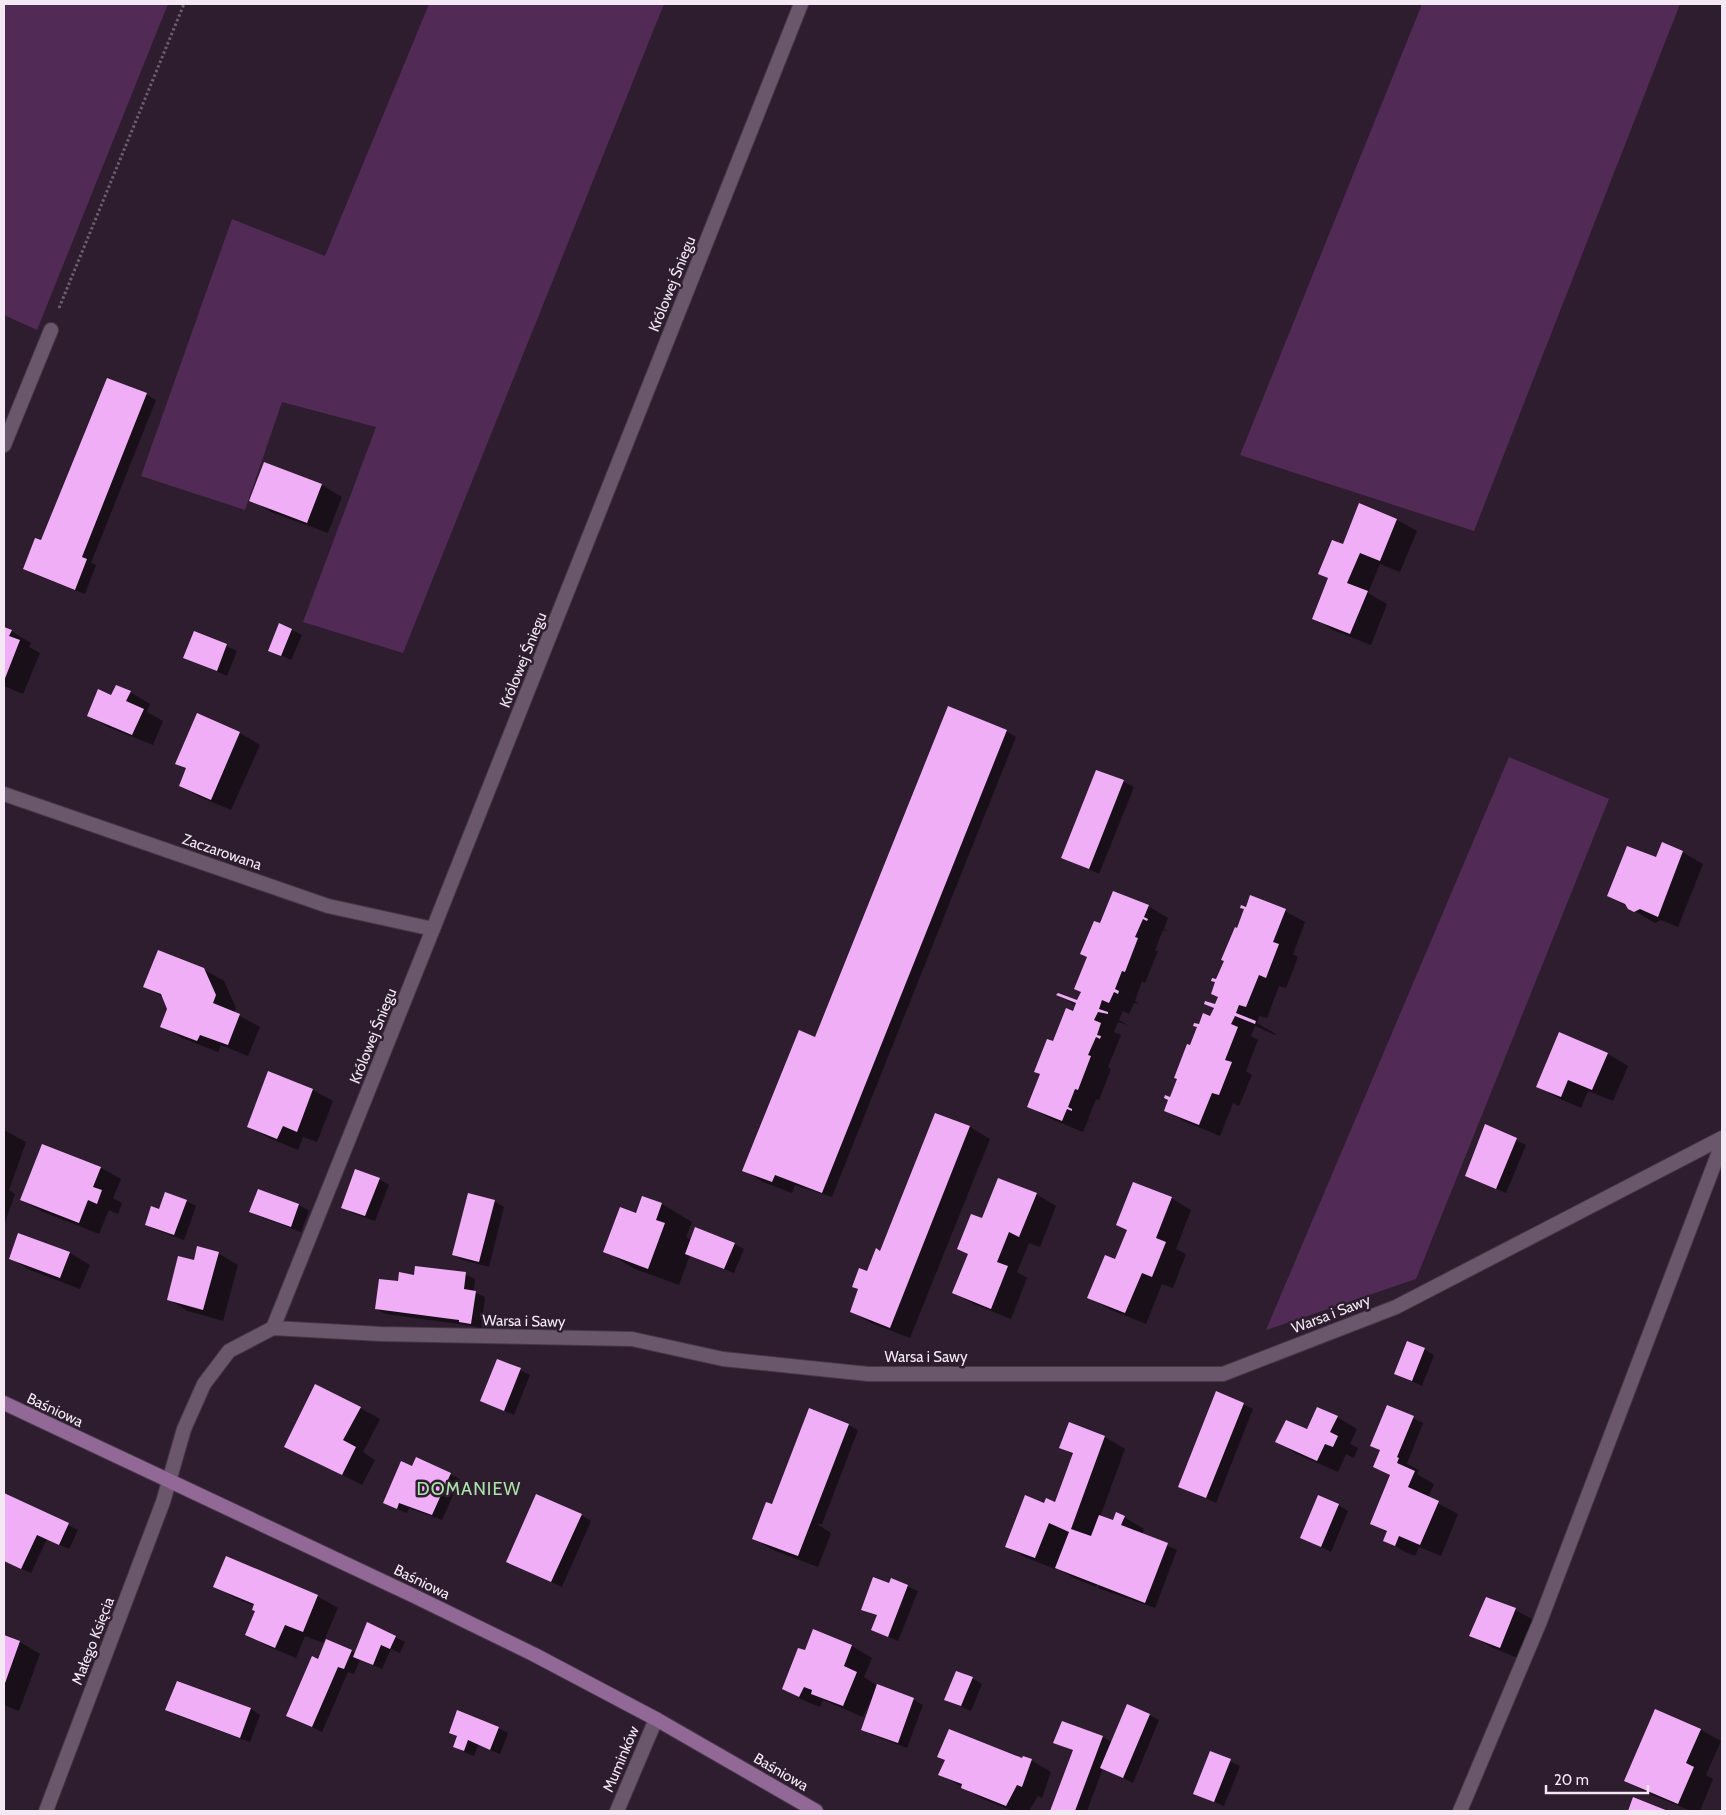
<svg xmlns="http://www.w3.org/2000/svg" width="1726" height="1815" viewBox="0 0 1726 1815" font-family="Cabin,sans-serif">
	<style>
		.green { fill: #512b56 }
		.shadow { fill: #0007 }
		.building { fill: #f0aef7 }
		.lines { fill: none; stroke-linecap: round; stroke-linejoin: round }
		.service-casing { stroke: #463848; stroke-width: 16 }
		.minor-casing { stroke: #463848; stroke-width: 16 }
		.secondary-casing { stroke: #463848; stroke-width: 16 }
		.path { stroke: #6c5e6e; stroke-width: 3; stroke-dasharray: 2.5 2.5; stroke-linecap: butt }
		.service { stroke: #6a576c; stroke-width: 14 }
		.minor { stroke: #6a576c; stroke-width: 14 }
		.secondary { stroke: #926897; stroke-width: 14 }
		.labels { text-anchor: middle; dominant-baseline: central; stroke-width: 5; stroke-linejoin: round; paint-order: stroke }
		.street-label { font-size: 15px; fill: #f3e8f4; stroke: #2d1d2f }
		.quarter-label { font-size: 18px; letter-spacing: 1px; fill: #abe3a7; stroke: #2d1d2f }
	</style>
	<rect width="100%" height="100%" fill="#2d1d2f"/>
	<path class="green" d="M 4,4 L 168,4 L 37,330 L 4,315 Z
		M 429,4 L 664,4 L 403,653 L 303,622 L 376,427 L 282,402 L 245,510 L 141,476 L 232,219 L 325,256 Z
		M 1422,4 L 1680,4 L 1474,531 L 1240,455 Z
		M 1509,757 L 1609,799 L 1416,1279 L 1266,1330 Z"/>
	<path class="shadow" d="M 146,394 L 156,400 L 91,563 L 96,565 L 85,594 L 34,574 L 24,569 Z
		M 265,463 L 322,485 L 342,497 L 328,533 L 271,512 L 251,500 Z
		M 1397,520 L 1417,531 L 1400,572 L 1380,564 L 1368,593 L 1387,604 L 1371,645 L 1333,630 L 1313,618 L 1329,579 L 1320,574 L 1343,546 Z
		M 280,624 L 302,635 L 291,660 L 270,650 Z
		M 4,627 L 31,643 L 29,647 L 40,653 L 23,694 L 4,686 Z
		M 195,632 L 237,651 L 227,676 L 185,657 Z
		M 130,692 L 150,704 L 147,712 L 163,721 L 153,745 L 108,727 L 88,715 L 112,697 Z
		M 949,708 L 1006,731 L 1016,737 L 832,1197 L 795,1185 L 792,1193 L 763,1182 L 743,1170 L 816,1039 Z
		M 198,715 L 240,733 L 260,745 L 231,810 L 200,797 L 180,786 L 187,769 L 177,763 Z
		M 1097,771 L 1124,782 L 1134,787 L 1099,874 L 1063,857 Z
		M 1682,852 L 1703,864 L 1678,927 L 1661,920 L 1655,923 L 1609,896 L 1657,859 Z
		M 1148,906 L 1168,918 L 1164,929 L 1168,931 L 1163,930 L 1155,950 L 1158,951 L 1145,983 L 1142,981 L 1135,1001 L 1139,1004 L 1134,1003 L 1129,1014 L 1123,1011 L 1119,1020 L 1128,1025 L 1118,1022 L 1114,1032 L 1121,1035 L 1108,1067 L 1111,1069 L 1099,1100 L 1096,1099 L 1088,1119 L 1091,1121 L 1088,1120 L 1083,1132 L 1049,1118 L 1028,1106 L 1041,1075 L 1035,1072 L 1074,1013 L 1077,1006 L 1058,995 L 1078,1002 L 1101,925 Z
		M 1246,908 L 1285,911 L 1305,922 L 1293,954 L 1298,957 L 1286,988 L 1279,986 L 1267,1018 L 1259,1016 L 1257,1023 L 1276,1034 L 1275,1035 L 1255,1026 L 1251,1036 L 1258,1040 L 1246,1071 L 1252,1075 L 1239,1106 L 1233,1103 L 1220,1136 L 1186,1122 L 1165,1111 L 1199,1026 L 1211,1017 L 1215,1009 L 1206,1003 L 1215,1006 L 1219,997 L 1217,981 Z
		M 203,969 L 224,981 L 236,1008 L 234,1013 L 260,1027 L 248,1056 L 221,1045 L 218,1052 L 182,1038 L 162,1026 L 168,1009 L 163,997 L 144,986 Z
		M 1560,1033 L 1608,1054 L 1628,1066 L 1613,1101 L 1588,1091 L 1581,1108 L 1558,1098 L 1537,1086 Z
		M 269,1073 L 313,1090 L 333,1101 L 317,1142 L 303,1137 L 298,1150 L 269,1138 L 249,1127 Z
		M 936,1114 L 970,1127 L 990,1139 L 910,1338 L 871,1323 L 851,1311 L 859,1290 L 853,1287 L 868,1272 L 881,1252 Z
		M 1486,1126 L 1526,1145 L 1506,1193 L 1466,1175 Z
		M 4,1130 L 26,1142 L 9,1190 L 15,1194 L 4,1225 Z
		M 101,1168 L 121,1179 L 113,1198 L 122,1203 L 118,1214 L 109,1210 L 99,1234 L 41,1211 L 21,1200 Z
		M 379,1179 L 389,1185 L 375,1221 L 352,1213 L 343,1207 Z
		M 259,1191 L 299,1205 L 309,1211 L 301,1232 L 261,1217 L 251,1212 Z
		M 1036,1194 L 1056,1206 L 1040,1247 L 1029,1243 L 1017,1272 L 1027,1278 L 1011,1319 L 974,1304 L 954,1293 L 983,1220 Z
		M 643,1197 L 662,1204 L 692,1222 L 686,1237 L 691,1240 L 734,1244 L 744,1249 L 734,1273 L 690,1255 L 679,1285 L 635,1269 L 605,1251 L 637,1214 Z
		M 1171,1198 L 1191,1210 L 1176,1249 L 1186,1254 L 1173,1288 L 1162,1284 L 1146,1324 L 1109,1309 L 1089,1297 L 1116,1260 L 1128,1230 L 1118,1225 Z
		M 186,1201 L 196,1206 L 184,1240 L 156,1230 L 146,1225 L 159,1211 Z
		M 494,1201 L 504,1207 L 489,1267 L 463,1260 L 453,1255 Z
		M 70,1253 L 90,1265 L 80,1289 L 30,1270 L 10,1258 Z
		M 218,1253 L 238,1265 L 223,1321 L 188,1311 L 168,1299 L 194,1261 Z
		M 465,1274 L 475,1279 L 474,1292 L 485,1297 L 481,1328 L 466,1325 L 386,1314 L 376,1309 L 399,1282 L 415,1276 Z
		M 1424,1349 L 1434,1355 L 1422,1386 L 1395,1373 Z
		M 498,1360 L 530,1375 L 514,1415 L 481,1400 Z
		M 1243,1404 L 1253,1409 L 1216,1503 L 1179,1486 Z
		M 1388,1407 L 1423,1423 L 1407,1464 L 1419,1470 L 1417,1474 L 1434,1484 L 1428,1498 L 1458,1514 L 1441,1556 L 1419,1547 L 1415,1556 L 1405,1552 L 1385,1540 L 1388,1533 L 1371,1523 L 1391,1476 L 1375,1467 L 1381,1451 L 1371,1445 Z
		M 360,1408 L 380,1419 L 363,1452 L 375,1460 L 362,1485 L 286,1446 Z
		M 1337,1417 L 1357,1429 L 1350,1444 L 1358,1448 L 1354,1458 L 1346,1454 L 1338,1472 L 1297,1454 L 1277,1442 L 1308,1431 Z
		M 1070,1424 L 1105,1437 L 1125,1449 L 1100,1517 L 1114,1522 L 1124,1517 L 1144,1529 L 1142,1535 L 1177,1550 L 1155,1608 L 1098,1588 L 1122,1526 L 1119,1526 L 1096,1587 L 1076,1579 L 1056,1568 L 1055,1569 L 1027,1558 L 1007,1547 L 1045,1505 L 1056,1503 L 1074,1455 L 1061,1447 Z
		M 848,1425 L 858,1430 L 822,1524 L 817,1524 L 831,1533 L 818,1567 L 773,1550 L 753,1538 Z
		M 413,1467 L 450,1474 L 460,1479 L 442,1520 L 409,1508 L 407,1513 L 394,1508 Z
		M 4,1495 L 78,1530 L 69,1549 L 47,1539 L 31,1573 L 4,1561 Z
		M 1338,1505 L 1348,1511 L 1331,1552 L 1301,1537 Z
		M 581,1515 L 591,1521 L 562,1587 L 517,1567 Z
		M 891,1579 L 918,1591 L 898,1641 L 873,1630 L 883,1616 L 871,1612 L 871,1614 L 862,1609 L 890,1585 Z
		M 215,1586 L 317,1596 L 338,1608 L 323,1643 L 305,1636 L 296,1658 L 267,1646 L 247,1635 L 256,1611 L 255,1606 L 235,1598 Z
		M 1486,1598 L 1515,1610 L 1536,1621 L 1520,1659 L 1491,1647 L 1471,1635 Z
		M 4,1636 L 20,1642 L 40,1654 L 19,1711 L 4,1705 Z
		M 395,1637 L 405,1642 L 400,1653 L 391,1649 L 382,1669 L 360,1660 L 354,1674 L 348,1672 L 322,1732 L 288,1715 L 318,1660 L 351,1651 L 355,1653 Z
		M 852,1646 L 872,1658 L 864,1677 L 876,1685 L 914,1700 L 923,1705 L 907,1748 L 872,1735 L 862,1729 L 873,1700 L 871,1699 L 863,1717 L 823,1700 L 820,1707 L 803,1700 L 783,1689 L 805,1652 Z
		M 972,1678 L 982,1684 L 971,1711 L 946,1700 Z
		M 177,1683 L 251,1709 L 260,1715 L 250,1742 L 176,1715 L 167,1710 Z
		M 1149,1715 L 1159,1720 L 1133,1783 L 1103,1768 L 1087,1811 L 1051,1811 L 1074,1751 L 1055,1742 L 1063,1722 L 1103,1737 L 1112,1742 Z
		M 498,1728 L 508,1733 L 500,1754 L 478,1745 L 474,1756 L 464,1752 L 454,1746 L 458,1737 L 450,1733 Z
		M 1701,1730 L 1721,1741 L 1706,1775 L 1713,1779 L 1700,1811 L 1691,1811 L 1645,1792 L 1625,1780 Z
		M 1211,1753 L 1240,1766 L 1224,1806 L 1195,1793 Z
		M 1023,1760 L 1031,1760 L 1051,1772 L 1042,1798 L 1038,1796 L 1029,1811 L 1013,1811 L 983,1799 L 940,1774 Z"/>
	<path class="building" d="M 107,378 L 147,393 L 82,557 L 87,559 L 75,590 L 23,569 L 35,538 L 41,540 Z
		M 264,462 L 322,484 L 307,523 L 249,501 Z
		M 1359,503 L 1397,519 L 1380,561 L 1360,553 L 1347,583 L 1368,591 L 1350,634 L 1312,619 L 1328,578 L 1318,574 L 1332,540 L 1343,544 Z
		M 279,623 L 292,629 L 281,656 L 268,651 Z
		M 4,627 L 12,630 L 9,636 L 20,640 L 4,681 Z
		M 194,631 L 227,644 L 217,671 L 183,658 Z
		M 116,685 L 131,691 L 126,701 L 144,709 L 132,735 L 87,716 L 98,689 L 111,695 Z
		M 948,706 L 1007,730 L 822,1193 L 775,1175 L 772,1182 L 742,1171 L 799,1030 L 815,1037 Z
		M 197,713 L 240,732 L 211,800 L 179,786 L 186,768 L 175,764 Z
		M 1096,770 L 1124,780 L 1089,869 L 1061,858 Z
		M 1662,842 L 1683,851 L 1658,917 L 1640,909 L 1634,912 L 1628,909 L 1625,904 L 1607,896 L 1627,846 L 1656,857 Z
		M 1113,891 L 1149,905 L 1144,917 L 1148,919 L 1147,921 L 1143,919 L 1135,937 L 1138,938 L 1125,972 L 1122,971 L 1115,989 L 1119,991 L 1118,994 L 1114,992 L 1109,1003 L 1102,1000 L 1099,1009 L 1108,1012 L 1108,1014 L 1098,1012 L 1094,1020 L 1101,1023 L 1097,1035 L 1101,1036 L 1100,1039 L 1096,1037 L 1088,1055 L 1091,1056 L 1078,1090 L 1075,1089 L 1068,1107 L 1072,1109 L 1072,1111 L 1067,1109 L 1062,1121 L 1027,1107 L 1040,1074 L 1034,1072 L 1047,1039 L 1053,1041 L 1066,1008 L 1073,1011 L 1076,1003 L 1056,995 L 1058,993 L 1077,1000 L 1081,992 L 1074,989 L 1087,957 L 1080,954 L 1094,921 L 1100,923 Z
		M 1250,895 L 1286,909 L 1273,942 L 1279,944 L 1266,978 L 1259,975 L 1246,1007 L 1239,1005 L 1236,1013 L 1256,1021 L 1255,1024 L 1235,1016 L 1231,1024 L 1238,1027 L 1225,1060 L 1232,1062 L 1219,1095 L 1212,1093 L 1199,1125 L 1164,1111 L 1168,1100 L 1164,1098 L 1165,1095 L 1170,1097 L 1177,1079 L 1174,1078 L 1187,1044 L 1190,1045 L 1197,1027 L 1193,1026 L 1194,1023 L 1199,1024 L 1203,1013 L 1210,1016 L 1214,1008 L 1204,1004 L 1205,1001 L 1215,1004 L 1218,997 L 1211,994 L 1215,982 L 1211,981 L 1212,978 L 1216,979 L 1224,961 L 1221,960 L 1235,927 L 1237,928 L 1244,909 L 1240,908 L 1241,905 L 1246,907 Z
		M 158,950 L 204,968 L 216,995 L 213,1003 L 240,1014 L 228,1045 L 200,1035 L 197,1041 L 160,1027 L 167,1009 L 161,994 L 143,987 Z
		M 1559,1032 L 1608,1053 L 1592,1090 L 1568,1080 L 1561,1097 L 1536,1087 Z
		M 268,1071 L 313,1089 L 297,1132 L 283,1126 L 277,1139 L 247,1127 Z
		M 935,1113 L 970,1126 L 890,1328 L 850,1312 L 858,1289 L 852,1287 L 859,1268 L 867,1271 L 876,1248 L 880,1251 Z
		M 1485,1124 L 1517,1138 L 1496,1189 L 1465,1176 Z
		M 42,1144 L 101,1167 L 93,1187 L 102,1190 L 97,1204 L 88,1200 L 79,1223 L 20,1200 Z
		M 355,1169 L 380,1178 L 365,1216 L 341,1208 Z
		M 998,1178 L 1037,1193 L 1019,1237 L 1009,1232 L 997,1262 L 1008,1266 L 991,1309 L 952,1293 L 968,1254 L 957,1249 L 971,1214 L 982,1218 Z
		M 1133,1182 L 1172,1197 L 1156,1238 L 1166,1242 L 1152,1277 L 1142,1273 L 1125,1313 L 1087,1298 L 1105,1255 L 1115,1259 L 1127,1230 L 1116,1225 Z
		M 258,1189 L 299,1204 L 291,1227 L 249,1212 Z
		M 165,1192 L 187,1200 L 174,1235 L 145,1225 L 151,1206 L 159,1209 Z
		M 468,1193 L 495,1200 L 479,1262 L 452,1255 Z
		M 642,1196 L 662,1203 L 656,1220 L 665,1223 L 648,1269 L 603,1252 L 620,1207 L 636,1213 Z
		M 695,1227 L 735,1243 L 724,1269 L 685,1254 Z
		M 18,1233 L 70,1252 L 60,1278 L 9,1259 Z
		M 197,1246 L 219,1252 L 203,1310 L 167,1300 L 178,1256 L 194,1260 Z
		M 415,1266 L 466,1272 L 464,1289 L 476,1291 L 471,1324 L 459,1322 L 459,1320 L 375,1309 L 379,1279 L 398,1281 L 399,1272 L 414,1275 Z
		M 1407,1341 L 1425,1348 L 1412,1381 L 1394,1374 Z
		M 497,1359 L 521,1368 L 504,1411 L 480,1401 Z
		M 315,1384 L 361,1407 L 343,1440 L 356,1447 L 342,1475 L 284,1447 Z
		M 1216,1391 L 1244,1403 L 1206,1498 L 1178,1487 Z
		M 1387,1405 L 1414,1416 L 1397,1457 L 1399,1458 L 1397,1463 L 1415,1471 L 1408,1487 L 1439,1501 L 1420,1545 L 1399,1536 L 1395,1546 L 1383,1541 L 1387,1531 L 1370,1524 L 1390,1475 L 1373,1467 L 1380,1450 L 1370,1446 Z
		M 1317,1407 L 1338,1416 L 1330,1432 L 1338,1436 L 1333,1447 L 1325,1444 L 1317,1461 L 1275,1442 L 1286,1420 L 1307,1429 Z
		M 809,1408 L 849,1424 L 798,1556 L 752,1539 L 766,1502 L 772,1504 Z
		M 1069,1422 L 1105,1436 L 1071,1529 L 1091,1536 L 1099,1515 L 1113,1520 L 1116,1512 L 1125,1516 L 1121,1525 L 1168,1543 L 1145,1603 L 1055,1568 L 1069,1532 L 1049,1523 L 1035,1558 L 1005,1547 L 1025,1495 L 1044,1503 L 1046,1498 L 1055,1502 L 1073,1453 L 1059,1448 Z
		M 416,1457 L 451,1473 L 432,1515 L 399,1503 L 397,1509 L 383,1503 L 401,1461 L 412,1466 Z
		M 4,1493 L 69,1523 L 59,1545 L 37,1535 L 21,1569 L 4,1561 Z
		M 536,1494 L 582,1514 L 551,1582 L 506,1562 Z
		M 1318,1495 L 1339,1504 L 1321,1547 L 1300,1538 Z
		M 226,1556 L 318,1595 L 303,1632 L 285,1625 L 275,1648 L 245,1635 L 255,1611 L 252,1610 L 254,1604 L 213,1587 Z
		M 873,1577 L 889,1583 L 891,1578 L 908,1585 L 888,1637 L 871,1630 L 877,1615 L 861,1610 Z
		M 1486,1597 L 1516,1608 L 1500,1648 L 1469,1636 Z
		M 367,1622 L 396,1636 L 390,1649 L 381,1645 L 373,1665 L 353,1657 Z
		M 813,1629 L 852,1645 L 844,1666 L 857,1672 L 843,1706 L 811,1694 L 812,1690 L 804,1687 L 799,1697 L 782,1689 L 798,1648 L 805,1650 Z
		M 4,1635 L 20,1641 L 4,1686 Z
		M 326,1639 L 352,1650 L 344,1669 L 338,1667 L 312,1727 L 286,1716 L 312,1656 L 318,1659 Z
		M 956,1671 L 973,1677 L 961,1706 L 944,1700 Z
		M 177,1681 L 251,1708 L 240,1738 L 165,1710 Z
		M 877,1684 L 914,1698 L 898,1743 L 861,1730 Z
		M 1127,1704 L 1150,1714 L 1123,1778 L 1100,1768 Z
		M 1655,1709 L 1701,1729 L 1686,1763 L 1694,1767 L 1678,1804 L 1624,1781 Z
		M 457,1710 L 499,1727 L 490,1750 L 468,1740 L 464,1751 L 453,1747 L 457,1736 L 449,1733 Z
		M 1062,1721 L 1103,1736 L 1075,1811 L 1050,1811 L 1073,1750 L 1053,1743 Z
		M 949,1729 L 1022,1758 L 1023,1756 L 1032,1759 L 1022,1787 L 1017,1785 L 1006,1806 L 961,1788 L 962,1784 L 938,1775 L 945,1760 L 937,1757 Z
		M 1210,1751 L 1231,1759 L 1214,1802 L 1193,1794 Z
		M 1633,1797 L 1668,1811 L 1628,1811 Z"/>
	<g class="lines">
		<defs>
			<path id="service" d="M 4,445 L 51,330
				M 433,929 L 801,4
				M 617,1811 L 656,1719
				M 1460,1811 L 1539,1624 L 1722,1144"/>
			<path id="minor" d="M 4,794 L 328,906 L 433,929 L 273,1328
				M 46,1811 L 163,1502 L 184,1429 L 204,1384 L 229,1351 L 273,1328 L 381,1334 L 632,1339 L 723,1359 L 868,1374 L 1223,1374 L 1396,1307 L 1722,1138"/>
			<path id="secondary" d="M 4,1403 L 412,1595 L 535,1655 L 656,1719 L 816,1811"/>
		</defs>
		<use href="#service" class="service-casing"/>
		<use href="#minor" class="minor-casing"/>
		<use href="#secondary" class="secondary-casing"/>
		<path class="path" d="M 59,308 L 184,4"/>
		<use href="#service" class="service"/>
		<use href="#minor" class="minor"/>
		<use href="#secondary" class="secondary"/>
	</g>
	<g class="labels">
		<g class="street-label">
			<text transform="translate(672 284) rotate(-68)">Królowej Śniegu</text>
			<text transform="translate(523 660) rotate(-68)">Królowej Śniegu</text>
			<text transform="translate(222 852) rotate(19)">Zaczarowana</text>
			<text transform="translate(373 1036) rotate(-68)">Królowej Śniegu</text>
			<text transform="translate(1331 1314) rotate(-21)">Warsa i Sawy</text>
			<text transform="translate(524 1321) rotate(1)">Warsa i Sawy</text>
			<text x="926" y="1357">Warsa i Sawy</text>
			<text transform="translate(55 1410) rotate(25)">Baśniowa</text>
			<text transform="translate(422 1582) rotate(26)">Baśniowa</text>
			<text transform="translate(93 1641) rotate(-69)">Małego Księcia</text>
			<text transform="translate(621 1759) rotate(-67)">Muminków</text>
			<text transform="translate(781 1772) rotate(30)">Baśniowa</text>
		</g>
		<g class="quarter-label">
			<text x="469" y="1489">DOMANIEW</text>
		</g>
	</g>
	<rect width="1726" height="1815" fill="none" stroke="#f3e8f4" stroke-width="10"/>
	<path d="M1546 1785v8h102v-8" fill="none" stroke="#f3e8f4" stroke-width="2.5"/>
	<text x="1554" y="1785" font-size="15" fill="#f3e8f4" stroke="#2d1d2f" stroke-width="4" paint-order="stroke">20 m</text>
</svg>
